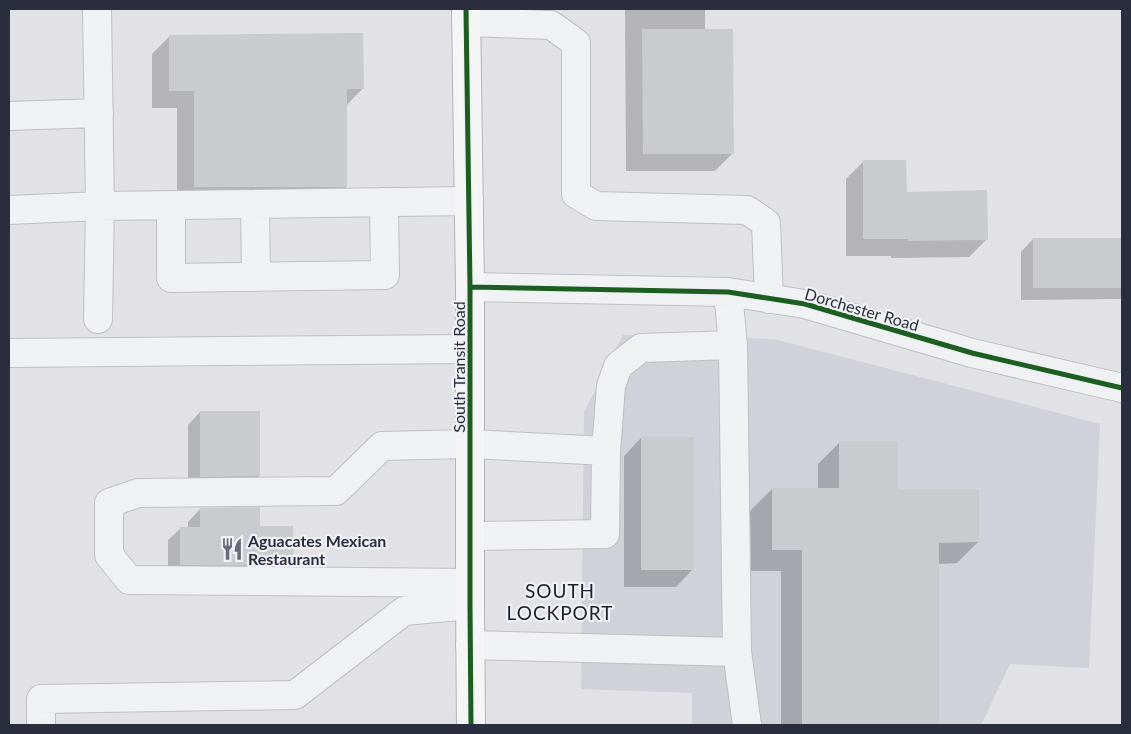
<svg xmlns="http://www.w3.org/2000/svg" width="1131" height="734" viewBox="0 0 1131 734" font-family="Lato,sans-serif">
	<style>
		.built { fill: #d0d1d9 }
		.shadow { fill: #0003 }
		.building { fill: #cacbce }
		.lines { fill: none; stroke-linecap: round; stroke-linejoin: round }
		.minor-casing { stroke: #c0c0c4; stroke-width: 30 }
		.highway-casing { stroke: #b4b5ba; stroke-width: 30 }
		.minor { stroke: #f0f1f3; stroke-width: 28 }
		.highway { stroke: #f5f5f6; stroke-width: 28 }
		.cycleway-casing { stroke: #eff1f5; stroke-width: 8 }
		.cycleway { stroke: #1b5e20; stroke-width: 5 }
		.labels { text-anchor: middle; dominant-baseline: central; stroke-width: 4.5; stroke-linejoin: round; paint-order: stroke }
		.street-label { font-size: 16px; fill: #2a2d3e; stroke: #eff1f5 }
		.poi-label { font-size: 16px; font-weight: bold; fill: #2a2d3e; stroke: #eff1f5; text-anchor: start }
		.quarter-label { font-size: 19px; letter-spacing: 1px; fill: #1c1f2e; stroke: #eff1f5 }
	</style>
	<rect width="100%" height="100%" fill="#e2e2e6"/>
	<path class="built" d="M 623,335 L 774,339 L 1100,424 L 1089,668 L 1010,664 L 981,725 L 692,725 L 692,693 L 581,689 L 584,412 Z"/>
	<path class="shadow" d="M 625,9 L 705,9 L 705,30 L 733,153 L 715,171 L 626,171 Z
		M 169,37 L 363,88 L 346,106 L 346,187 L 328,204 L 177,205 L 177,108 L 152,108 L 152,54 Z
		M 863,162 L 906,193 L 987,239 L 969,257 L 891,258 L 891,256 L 846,256 L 846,179 Z
		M 1033,239 L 1122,239 L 1122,299 L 1021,300 L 1021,252 Z
		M 200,412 L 259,476 L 246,488 L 188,489 L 188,425 Z
		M 641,438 L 693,569 L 676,587 L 624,587 L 624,456 Z
		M 839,443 L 897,490 L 978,542 L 957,563 L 938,564 L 938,725 L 781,725 L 781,571 L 751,571 L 750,511 L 772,489 L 818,489 L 818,464 Z
		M 200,509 L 259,528 L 293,565 L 280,578 L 168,577 L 168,540 L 181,528 L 188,528 L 188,522 Z"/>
	<path class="building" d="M 642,29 L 733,29 L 734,154 L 643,154 Z
		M 363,33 L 364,89 L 347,89 L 347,187 L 194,187 L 194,91 L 169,91 L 169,35 Z
		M 863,160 L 906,160 L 907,192 L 987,190 L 988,240 L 908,241 L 908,239 L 863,239 Z
		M 1033,238 L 1122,238 L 1122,288 L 1033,288 Z
		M 200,411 L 260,411 L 260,476 L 200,477 Z
		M 641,437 L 694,437 L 694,570 L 641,570 Z
		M 839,441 L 898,441 L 898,489 L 979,489 L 979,542 L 939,543 L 939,725 L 802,725 L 802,550 L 772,550 L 772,488 L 839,488 Z
		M 260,507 L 260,526 L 293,526 L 294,566 L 180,565 L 180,527 L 200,527 L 200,508 Z"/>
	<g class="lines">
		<defs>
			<path id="minor" d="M 97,9 L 100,206 L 469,201
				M 466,22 L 551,25 L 576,43 L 576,194 L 596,206 L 747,210 L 766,223 L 769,299
				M 9,116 L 99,113
				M 255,204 L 256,277
				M 171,205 L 171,278 L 385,275 L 384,202
				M 9,210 L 100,206 L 98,319
				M 470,287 L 728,292 L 805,304 L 972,353 L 1122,388
				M 728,292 L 733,345
				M 9,353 L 470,349
				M 470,536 L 605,534 L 606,451
				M 470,583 L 129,580 L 109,555 L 109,503 L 138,493 L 336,491 L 382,446 L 470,444 L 606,451 L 611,386 L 618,366 L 641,348 L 733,345 L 737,652 L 470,645
				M 737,652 L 747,725
				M 41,725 L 41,699 L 295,695 L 404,611 L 470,605"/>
			<path id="highway" d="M 466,9 L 470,287 L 470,605 L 471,725"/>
		</defs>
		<use href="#minor" class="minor-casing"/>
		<use href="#highway" class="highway-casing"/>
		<use href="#minor" class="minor"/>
		<use href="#highway" class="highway"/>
		<defs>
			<path id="cycleway" d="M 466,9 L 470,287 L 470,605 L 471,725
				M 470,287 L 728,292 L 805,304 L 972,353 L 1122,388"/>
		</defs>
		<use href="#cycleway" class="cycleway-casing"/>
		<use href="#cycleway" class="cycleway"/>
	</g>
	<defs>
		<symbol id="restaurant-bare" viewBox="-9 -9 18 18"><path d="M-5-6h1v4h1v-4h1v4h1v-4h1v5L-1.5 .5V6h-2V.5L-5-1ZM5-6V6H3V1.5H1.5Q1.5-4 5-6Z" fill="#6a6c79" stroke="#eff1f5" stroke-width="2.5" paint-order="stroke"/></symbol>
	</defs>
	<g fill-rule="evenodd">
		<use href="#restaurant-bare" x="216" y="533" width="32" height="32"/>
	</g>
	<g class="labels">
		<g class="street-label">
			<text transform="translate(862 309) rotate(16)">Dorchester Road</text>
			<text transform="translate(458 367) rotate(-90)">South Transit Road</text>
		</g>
		<g class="poi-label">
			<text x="248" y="540">Aguacates Mexican<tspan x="248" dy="18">Restaurant</tspan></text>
		</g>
		<g class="quarter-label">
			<text x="560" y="590">SOUTH<tspan x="560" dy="22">LOCKPORT</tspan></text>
		</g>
	</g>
	<rect width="1131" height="734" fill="none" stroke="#2a2d3e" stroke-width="20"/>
</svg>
